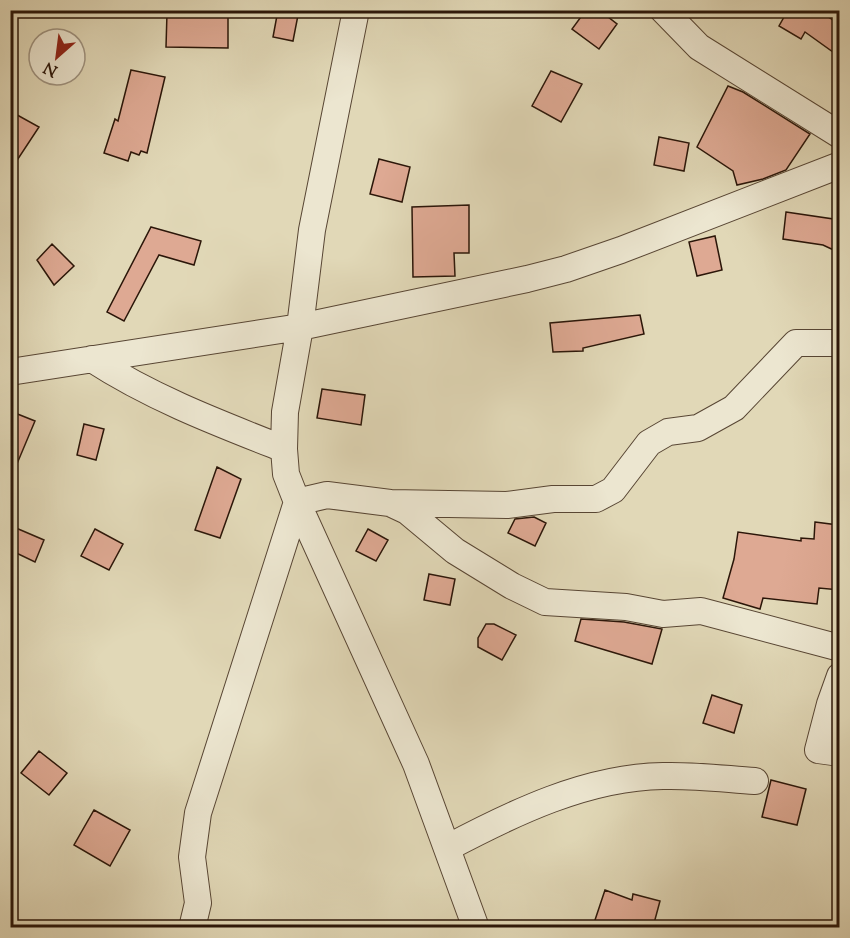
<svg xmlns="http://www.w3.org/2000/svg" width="850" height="938" viewBox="0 0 850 938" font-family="'Sorts Mill Goudy',serif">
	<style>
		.building { fill: #dea993; stroke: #2b1609; stroke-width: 1.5 }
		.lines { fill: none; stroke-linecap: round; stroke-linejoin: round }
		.minor-casing { stroke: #584634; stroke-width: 28 }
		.minor { stroke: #ece6d0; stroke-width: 26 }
	</style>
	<rect width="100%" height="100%" fill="#e1d8b7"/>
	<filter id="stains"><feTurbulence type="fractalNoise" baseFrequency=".00333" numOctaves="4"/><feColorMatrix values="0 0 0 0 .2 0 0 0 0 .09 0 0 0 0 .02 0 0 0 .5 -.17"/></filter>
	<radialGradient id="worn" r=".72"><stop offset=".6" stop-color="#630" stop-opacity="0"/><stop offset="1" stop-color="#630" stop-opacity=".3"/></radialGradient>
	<path class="building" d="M 278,10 L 299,10 L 293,41 L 273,37 Z
		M 586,10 L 599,10 L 617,24 L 599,49 L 572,29 Z
		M 774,10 L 818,10 L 840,25 L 840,57 L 805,32 L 801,39 L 779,26 L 784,17 Z
		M 167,13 L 228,15 L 228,48 L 166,47 Z
		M 131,70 L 165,77 L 147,153 L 141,151 L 139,155 L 131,152 L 128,161 L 104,153 L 115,119 L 118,121 Z
		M 551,71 L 582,84 L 561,122 L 532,106 Z
		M 728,86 L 743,92 L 810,134 L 786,170 L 763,179 L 737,185 L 733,171 L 697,147 Z
		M 10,111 L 39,127 L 10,171 Z
		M 659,137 L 689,143 L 684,171 L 654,165 Z
		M 379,159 L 410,167 L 402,202 L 370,194 Z
		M 469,205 L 469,253 L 454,253 L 455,276 L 413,277 L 412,207 Z
		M 786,212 L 840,220 L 840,253 L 823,245 L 783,239 Z
		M 151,227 L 201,241 L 194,265 L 159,255 L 124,321 L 107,312 Z
		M 715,236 L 722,270 L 697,276 L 689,242 Z
		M 52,244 L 74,266 L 54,285 L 37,260 Z
		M 640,315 L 644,334 L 583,348 L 583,351 L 553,352 L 550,323 Z
		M 322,389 L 365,395 L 361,425 L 317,418 Z
		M 10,411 L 35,421 L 11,478 L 10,478 Z
		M 84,424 L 104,429 L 96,460 L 77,455 Z
		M 217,467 L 241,479 L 220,538 L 195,530 Z
		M 534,517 L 546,523 L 535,546 L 508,533 L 515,519 Z
		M 815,522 L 838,525 L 837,542 L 840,542 L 840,590 L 819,588 L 817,604 L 763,598 L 760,609 L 723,598 L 734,559 L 738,532 L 801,541 L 801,538 L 814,539 Z
		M 16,528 L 44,540 L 35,562 L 10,550 L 10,540 Z
		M 95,529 L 123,544 L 109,570 L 81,556 Z
		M 368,529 L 388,540 L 376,561 L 356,551 Z
		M 429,574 L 455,579 L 450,605 L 424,600 Z
		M 581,619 L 624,622 L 662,629 L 652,664 L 575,641 Z
		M 486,624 L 494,624 L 516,635 L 502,660 L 478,647 L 478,638 Z
		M 712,695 L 742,705 L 734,733 L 703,723 Z
		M 39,751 L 67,773 L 49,795 L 21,773 Z
		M 771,780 L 806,789 L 797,825 L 762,817 Z
		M 94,810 L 130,830 L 110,866 L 74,845 Z
		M 605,890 L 632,900 L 633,894 L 660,901 L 653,927 L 608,927 L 594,923 Z"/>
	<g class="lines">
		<defs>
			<path id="minor" d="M 356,10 L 312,230 L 300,327 L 285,412 L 284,449 L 286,474 L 297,502 L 416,764 L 476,928
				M 663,10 L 699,47 L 840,135
				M 92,359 C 152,398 218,423 284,449
				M 10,372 L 300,327 L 527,279 L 566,269 L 621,250 L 840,165
				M 390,503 L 507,505 L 553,499 L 596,499 L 613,490 L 649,443 L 668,432 L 698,428 L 734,408 L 796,343 L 840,343
				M 840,676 L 830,704 L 818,750 L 840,753
				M 447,848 C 513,813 587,777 663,776 C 694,775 725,779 755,781
				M 192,928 L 198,903 L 192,857 L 198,813 L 297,502 L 327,495 L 390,503 L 407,511 L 455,551 L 512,586 L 545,602 L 626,607 L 663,614 L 701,611 L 840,648"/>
		</defs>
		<use href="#minor" class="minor-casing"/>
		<use href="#minor" class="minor"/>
	</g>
	<rect width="850" height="938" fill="none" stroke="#e1d8b7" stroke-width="36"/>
	<rect x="12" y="12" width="826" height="914" fill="none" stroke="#2b1609" stroke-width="3"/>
	<rect x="18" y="18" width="814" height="902" fill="none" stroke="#2b1609" stroke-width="1.5"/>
	<g transform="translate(57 57) rotate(208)"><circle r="28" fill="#ece6d0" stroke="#9f9380" stroke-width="1.5"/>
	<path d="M0-4.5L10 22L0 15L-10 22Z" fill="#8f2418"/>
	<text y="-9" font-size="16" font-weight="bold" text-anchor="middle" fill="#2b1609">N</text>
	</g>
	<rect width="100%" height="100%" filter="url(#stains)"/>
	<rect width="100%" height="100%" fill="url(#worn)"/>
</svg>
